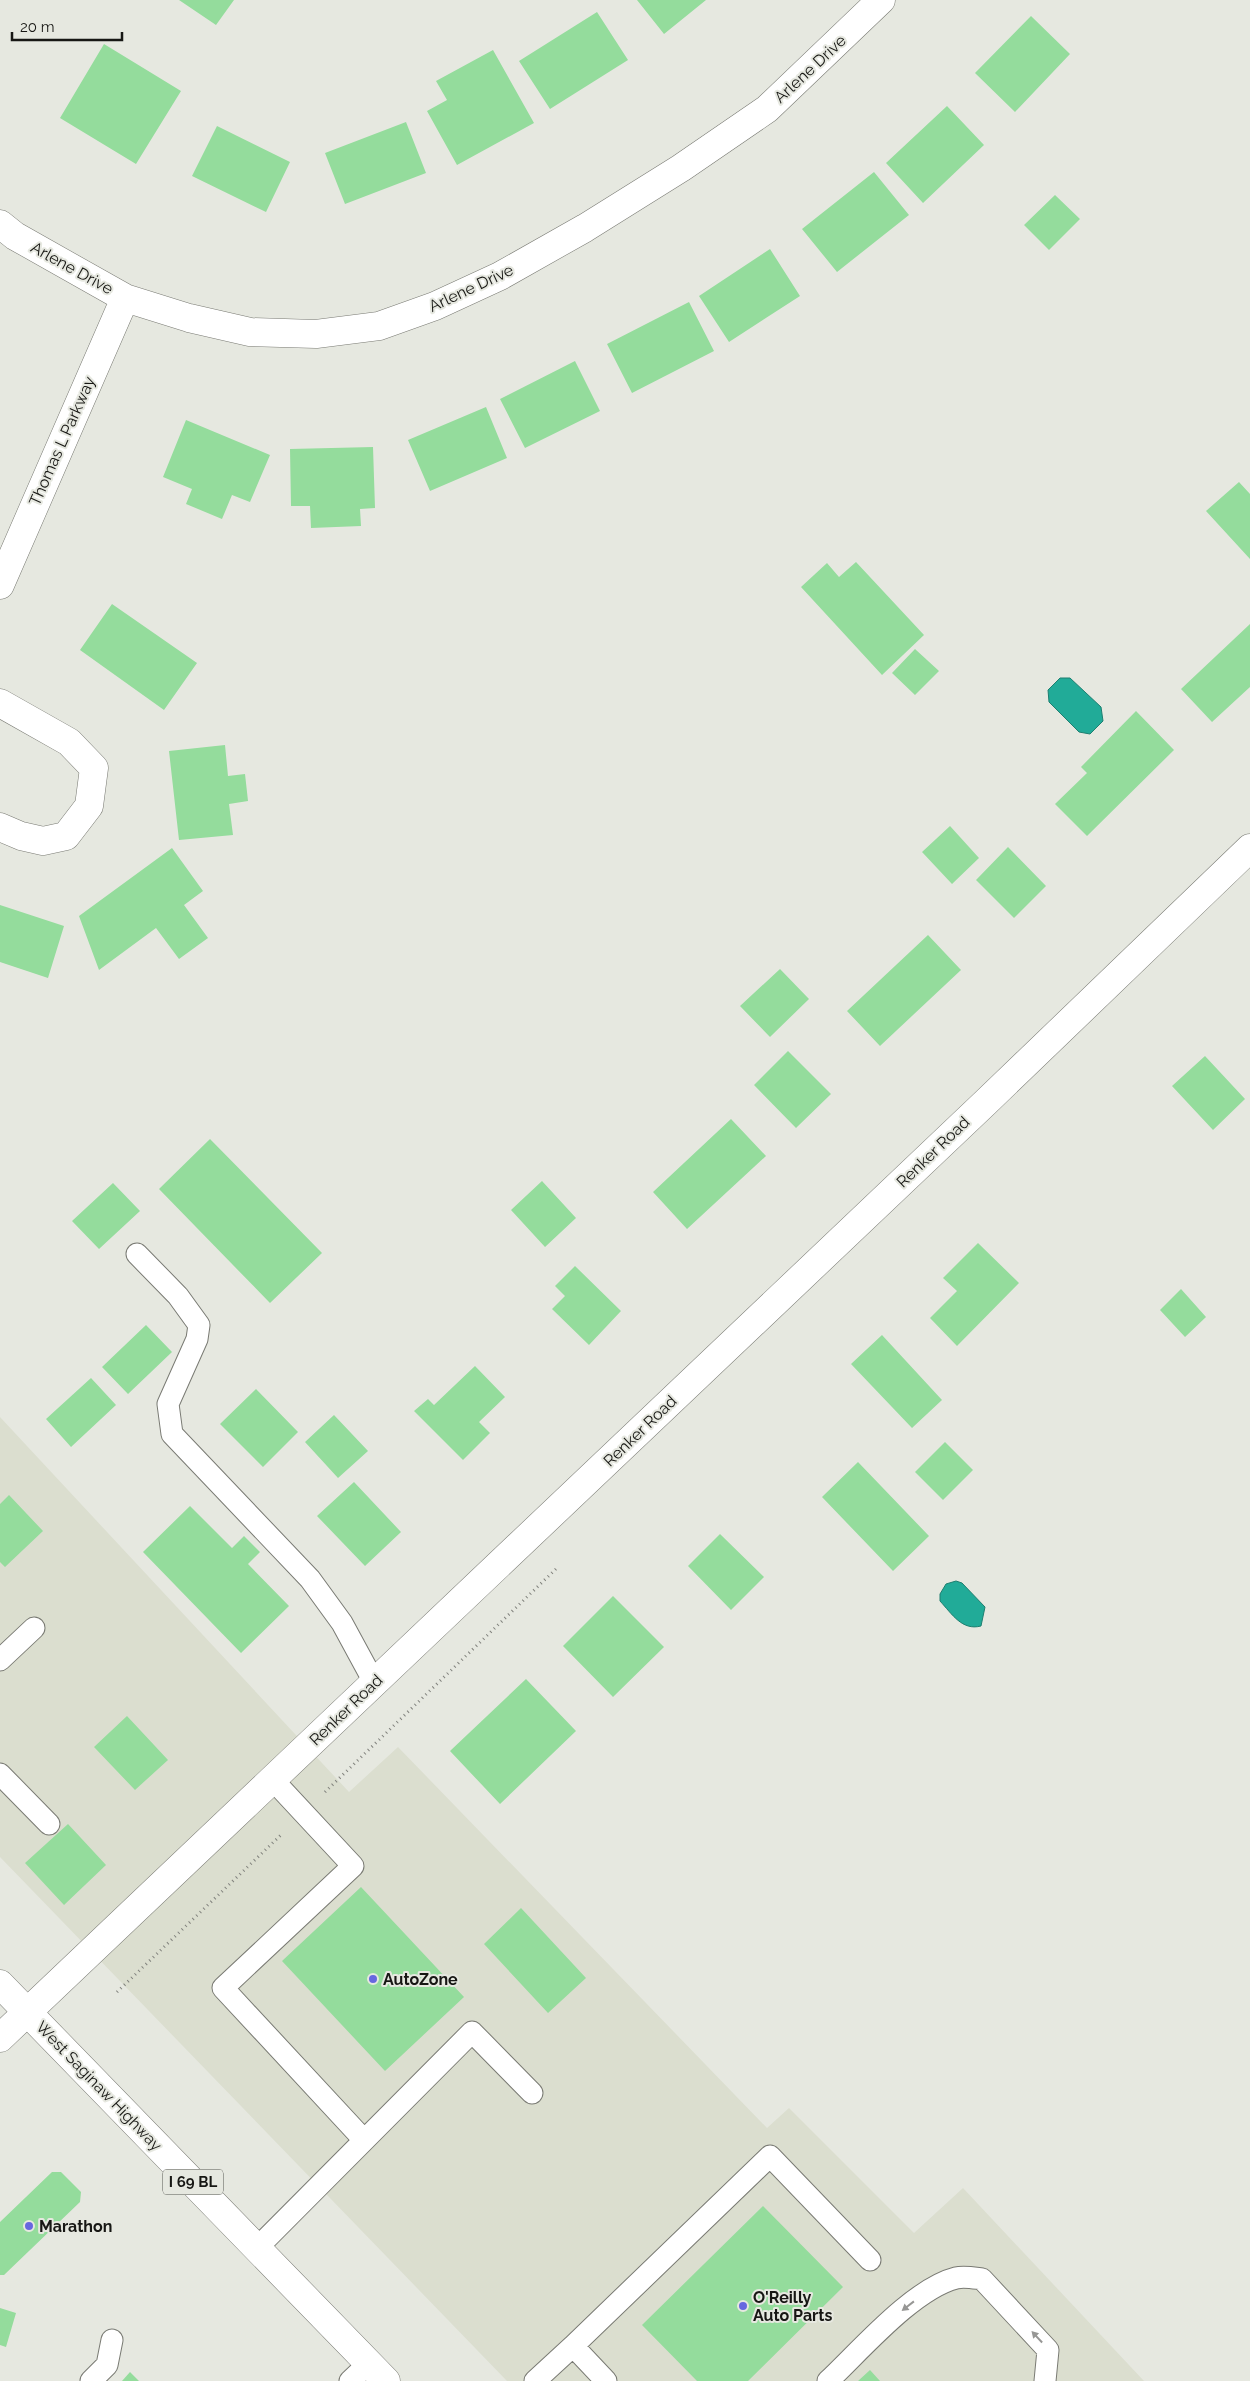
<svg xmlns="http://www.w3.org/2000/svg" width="1250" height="2381" viewBox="0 0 1250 2381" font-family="Raleway,sans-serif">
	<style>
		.built { fill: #dbdecf }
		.water { fill: #21ab98; stroke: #1e7f70 }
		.building { fill: #94dc9c }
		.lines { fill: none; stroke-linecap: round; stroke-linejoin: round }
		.service-casing { stroke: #797a73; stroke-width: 23 }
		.minor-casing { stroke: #797a73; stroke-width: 29 }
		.primary-casing { stroke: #797a73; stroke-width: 29 }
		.path { stroke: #81827d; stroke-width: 3; stroke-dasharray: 1 4; stroke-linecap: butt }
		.service { stroke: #fff; stroke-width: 21 }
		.minor { stroke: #fff; stroke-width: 28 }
		.primary { stroke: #fff; stroke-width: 28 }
		.oneway { fill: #979795 }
		.poi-dot { fill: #6767e0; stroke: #e6e8e0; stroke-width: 2 }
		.labels { text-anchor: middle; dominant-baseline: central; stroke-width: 4; stroke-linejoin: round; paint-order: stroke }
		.shield { fill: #e6e8e0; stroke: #555651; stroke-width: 1 }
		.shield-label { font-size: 15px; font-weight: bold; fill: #171714 }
		.street-label { font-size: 16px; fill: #171714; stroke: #e6e8e0 }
		.poi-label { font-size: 16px; font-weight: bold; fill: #171714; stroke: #e6e8e0; text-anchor: start }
	</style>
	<rect width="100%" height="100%" fill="#e6e8e0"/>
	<path class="built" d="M 0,1417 L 349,1792 L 398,1747 L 767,2128 L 789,2108 L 914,2233 L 963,2188 L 1144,2381 L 507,2381 L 0,1857 Z"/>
	<path class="water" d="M 1060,678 L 1070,678 L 1101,707 L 1103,721 L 1090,734 L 1079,732 L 1049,702 L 1048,690 Z
		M 956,1581 L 962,1583 L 985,1607 L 981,1626 C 962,1631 952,1614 940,1601 L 940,1594 L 946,1584 Z"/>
	<path class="building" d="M 179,0 L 234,0 L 216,25 Z
		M 637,0 L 706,0 L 664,34 Z
		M 597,12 L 628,60 L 550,109 L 519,61 Z
		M 1031,16 L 1070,54 L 1015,112 L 975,73 Z
		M 104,44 L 181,91 L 136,164 L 60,118 Z
		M 493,50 L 534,123 L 457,165 L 427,111 L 447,100 L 436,81 Z
		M 947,106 L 984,145 L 923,203 L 886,163 Z
		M 406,122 L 426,173 L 345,204 L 325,153 Z
		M 217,126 L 290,162 L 266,212 L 192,176 Z
		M 874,172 L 909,215 L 837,272 L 802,229 Z
		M 1055,195 L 1080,219 L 1049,250 L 1024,225 Z
		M 770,249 L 800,296 L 729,342 L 699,296 Z
		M 689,302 L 714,351 L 632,393 L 607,344 Z
		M 575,361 L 600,411 L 525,448 L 500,399 Z
		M 486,407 L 507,458 L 430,491 L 408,440 Z
		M 186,420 L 270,455 L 250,502 L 232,495 L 222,519 L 186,504 L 192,489 L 163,477 Z
		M 373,447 L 375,508 L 360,509 L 361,526 L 311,528 L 310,506 L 291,506 L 290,449 Z
		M 1239,482 L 1250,494 L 1250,559 L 1206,511 Z
		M 856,562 L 924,635 L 882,675 L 801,587 L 827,563 L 839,577 Z
		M 112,604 L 197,663 L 164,710 L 80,650 Z
		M 1250,624 L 1250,687 L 1212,722 L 1181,689 Z
		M 915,649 L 939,671 L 915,695 L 892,673 Z
		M 1136,711 L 1174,750 L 1087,836 L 1055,804 L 1087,773 L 1081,767 Z
		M 225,745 L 228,776 L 245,774 L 248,801 L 229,804 L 233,835 L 179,840 L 169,751 Z
		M 950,826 L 979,858 L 952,884 L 922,852 Z
		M 1008,847 L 1046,886 L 1014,918 L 976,880 Z
		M 172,848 L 203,891 L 184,905 L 208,938 L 179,959 L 156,928 L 99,970 L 79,916 Z
		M 0,905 L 64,926 L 48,978 L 0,962 Z
		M 928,935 L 961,970 L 880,1046 L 847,1011 Z
		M 780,969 L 809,999 L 770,1037 L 740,1006 Z
		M 788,1051 L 831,1094 L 796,1128 L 754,1085 Z
		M 1205,1056 L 1245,1099 L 1213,1130 L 1172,1086 Z
		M 731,1119 L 766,1156 L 687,1229 L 653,1192 Z
		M 210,1139 L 322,1253 L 270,1303 L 159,1189 Z
		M 542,1181 L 576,1218 L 545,1247 L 511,1210 Z
		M 113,1183 L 140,1211 L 99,1249 L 72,1221 Z
		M 978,1243 L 1019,1283 L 957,1346 L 930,1318 L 957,1291 L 943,1278 Z
		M 575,1266 L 621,1311 L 589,1345 L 552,1309 L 565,1296 L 555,1286 Z
		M 1181,1289 L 1206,1317 L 1185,1337 L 1160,1310 Z
		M 146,1325 L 172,1352 L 128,1394 L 102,1367 Z
		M 882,1335 L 942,1400 L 912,1428 L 851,1364 Z
		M 475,1366 L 505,1397 L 479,1422 L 490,1433 L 463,1460 L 414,1411 L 428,1399 L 434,1405 Z
		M 91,1378 L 116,1405 L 71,1447 L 46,1419 Z
		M 256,1389 L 298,1432 L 263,1467 L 220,1424 Z
		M 334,1415 L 368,1451 L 338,1478 L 305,1442 Z
		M 945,1442 L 973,1470 L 943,1500 L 915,1472 Z
		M 858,1462 L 929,1536 L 893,1571 L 822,1497 Z
		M 354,1482 L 401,1532 L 365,1566 L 317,1516 Z
		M 9,1495 L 43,1531 L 5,1567 L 0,1562 L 0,1504 Z
		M 190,1506 L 232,1548 L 244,1536 L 260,1552 L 248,1564 L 289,1606 L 241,1653 L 143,1552 Z
		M 720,1534 L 764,1577 L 731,1610 L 688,1566 Z
		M 613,1596 L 664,1647 L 613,1697 L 563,1646 Z
		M 526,1679 L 576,1731 L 500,1804 L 450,1751 Z
		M 127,1716 L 168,1760 L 135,1790 L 94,1747 Z
		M 68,1824 L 106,1865 L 64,1905 L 25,1863 Z
		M 361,1887 L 464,1997 L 385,2071 L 282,1961 Z
		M 521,1908 L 586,1978 L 548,2013 L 484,1944 Z
		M 52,2172 L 61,2172 L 81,2192 L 80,2202 L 4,2275 L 0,2275 L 0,2222 Z
		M 763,2206 L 843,2287 L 748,2381 L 697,2381 L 642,2325 Z
		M 0,2308 L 16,2313 L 6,2347 L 0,2345 Z
		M 870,2370 L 880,2381 L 858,2381 Z
		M 130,2372 L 139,2381 L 122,2381 Z"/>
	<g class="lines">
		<defs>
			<path id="service" d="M 137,1254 L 178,1296 L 199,1325 L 197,1339 L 168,1404 L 172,1434 L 310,1579 L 342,1623 L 374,1682
				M 0,1660 L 34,1628
				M 0,1774 L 49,1824
				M 273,1780 L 353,1866 L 223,1988 L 364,2140
				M 257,2248 L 472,2032 L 532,2093
				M 573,2346 L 770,2156 L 870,2260
				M 91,2381 L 107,2365 L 112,2340
				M 350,2381 L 369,2363
				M 535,2381 L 573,2346 L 606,2381
				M 828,2381 C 861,2350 913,2289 956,2278 C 964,2276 974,2278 982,2279 L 1048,2350 L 1045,2381"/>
			<path id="minor" d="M 0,224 L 15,236 L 125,298 L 189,318 L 250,332 L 316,334 L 379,326 L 435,306 L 500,276 L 585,228 L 681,168 L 767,109 L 881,0
				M 0,585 L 125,298
				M 0,703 L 69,742 L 94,768 L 89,806 L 66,836 L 43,841 L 21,836 L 0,827
				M 0,2038 L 986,1102 L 1250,848"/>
			<path id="primary" d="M 0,1984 L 386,2381"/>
		</defs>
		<use href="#service" class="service-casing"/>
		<use href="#minor" class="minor-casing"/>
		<use href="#primary" class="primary-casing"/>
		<path class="path" d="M 325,1792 L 558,1567
			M 117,1992 L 283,1833"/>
		<use href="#service" class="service"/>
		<use href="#minor" class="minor"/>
		<use href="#primary" class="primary"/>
	</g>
	<defs><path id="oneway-solid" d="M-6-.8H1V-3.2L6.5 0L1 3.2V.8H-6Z" transform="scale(1.25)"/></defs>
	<g class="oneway">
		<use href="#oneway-solid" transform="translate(908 2306) rotate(142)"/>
		<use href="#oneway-solid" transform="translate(1037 2337) rotate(-133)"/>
	</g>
	<g class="poi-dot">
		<circle cx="373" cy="1979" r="5"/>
		<circle cx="29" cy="2226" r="5"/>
		<circle cx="743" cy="2306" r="5"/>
	</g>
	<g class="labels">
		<rect class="shield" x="163" y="2169.5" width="60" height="25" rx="4"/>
		<g class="shield-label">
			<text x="193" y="2182">I 69 BL</text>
		</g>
		<g class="street-label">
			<text transform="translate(810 69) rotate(-43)">Arlene Drive</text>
			<text transform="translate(72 268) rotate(29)">Arlene Drive</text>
			<text transform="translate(471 288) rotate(-25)">Arlene Drive</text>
			<text transform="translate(62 441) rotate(-66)">Thomas L Parkway</text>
			<text transform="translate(933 1152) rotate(-44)">Renker Road</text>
			<text transform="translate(640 1431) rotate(-44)">Renker Road</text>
			<text transform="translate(346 1710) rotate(-44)">Renker Road</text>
			<text transform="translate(99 2086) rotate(46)">West Saginaw Highway</text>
		</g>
		<g class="poi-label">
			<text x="383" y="1979">AutoZone</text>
			<text x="39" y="2226">Marathon</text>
			<text x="753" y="2297">O'Reilly<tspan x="753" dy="18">Auto Parts</tspan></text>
		</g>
	</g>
	<path d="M12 32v8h110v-8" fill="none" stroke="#171714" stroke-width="2.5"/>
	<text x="20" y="32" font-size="15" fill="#171714" stroke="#e6e8e0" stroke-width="4" paint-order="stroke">20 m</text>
</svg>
